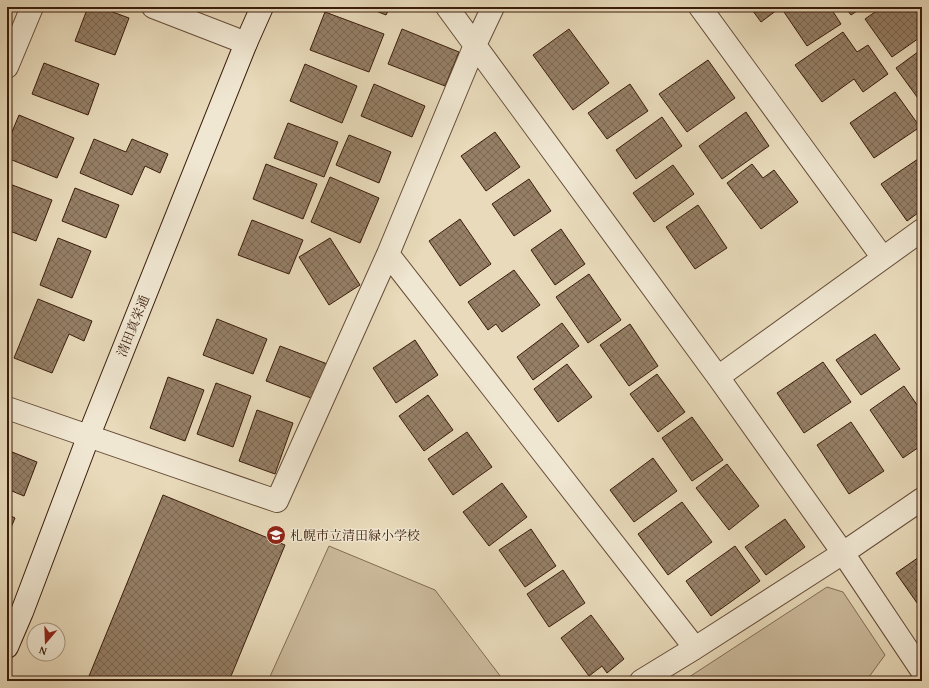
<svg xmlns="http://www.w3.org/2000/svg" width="929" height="688" viewBox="0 0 929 688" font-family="'Gentium Book Plus','Noto Serif JP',serif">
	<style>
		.green { fill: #cbba9c; stroke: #836c54 }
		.building { fill: url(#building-cross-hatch); stroke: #3b1d0c }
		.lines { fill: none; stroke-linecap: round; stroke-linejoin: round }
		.street-casing { stroke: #664c38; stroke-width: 24 }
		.secondary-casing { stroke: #3b1d0c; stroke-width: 24 }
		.street { stroke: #f0e7d2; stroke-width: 22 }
		.secondary { stroke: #f0e7d2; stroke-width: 22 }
		.labels { text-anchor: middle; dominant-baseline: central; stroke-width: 3; stroke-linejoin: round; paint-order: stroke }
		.street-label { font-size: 13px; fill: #3b1d0c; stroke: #f0e7d2 }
		.poi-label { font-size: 13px; fill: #3b1d0c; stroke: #f0e7d2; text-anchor: start }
	</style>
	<defs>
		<pattern id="building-cross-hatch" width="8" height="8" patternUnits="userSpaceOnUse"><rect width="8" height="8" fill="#957f66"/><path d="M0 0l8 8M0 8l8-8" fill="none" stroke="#7b6752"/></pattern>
	</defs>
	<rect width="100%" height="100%" fill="#e8daba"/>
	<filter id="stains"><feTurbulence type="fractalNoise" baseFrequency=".005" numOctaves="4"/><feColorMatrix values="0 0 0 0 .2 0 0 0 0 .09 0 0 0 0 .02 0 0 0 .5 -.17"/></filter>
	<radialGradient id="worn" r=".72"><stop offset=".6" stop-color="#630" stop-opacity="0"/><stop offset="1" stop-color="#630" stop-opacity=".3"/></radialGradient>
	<path class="green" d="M 329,546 L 435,590 L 504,681 L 268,681 Z
		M 827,587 L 843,592 L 885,655 L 866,681 L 683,681 Z"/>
	<path class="building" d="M 88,7 L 99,7 L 129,18 L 115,55 L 75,41 Z
		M 366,7 L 390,7 L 386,15 Z
		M 750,7 L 781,7 L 761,22 Z
		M 792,7 L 830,7 L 841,24 L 807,46 L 784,12 Z
		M 845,7 L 863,7 L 851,15 Z
		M 882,7 L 913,7 L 922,20 L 922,36 L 892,57 L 865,19 Z
		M 325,12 L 384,34 L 369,72 L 310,50 Z
		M 402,29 L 459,52 L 445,86 L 388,64 Z
		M 569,29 L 609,83 L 573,110 L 533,55 Z
		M 843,32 L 857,52 L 868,45 L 888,74 L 863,92 L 854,79 L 822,102 L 795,65 Z
		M 922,49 L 922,99 L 920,101 L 896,68 Z
		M 708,60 L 735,98 L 687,132 L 659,94 Z
		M 44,63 L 99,84 L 88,115 L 32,94 Z
		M 305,64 L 357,86 L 342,123 L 290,101 Z
		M 374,84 L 425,106 L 412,137 L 361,116 Z
		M 630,84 L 648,111 L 607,139 L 588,113 Z
		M 895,92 L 920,127 L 874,158 L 850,123 Z
		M 746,112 L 769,146 L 722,179 L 699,146 Z
		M 19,115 L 74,138 L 57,178 L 7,158 L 7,144 Z
		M 662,117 L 682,146 L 636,179 L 616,150 Z
		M 288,123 L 338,142 L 324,177 L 274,158 Z
		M 495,132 L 520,167 L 486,191 L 461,156 Z
		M 349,135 L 391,152 L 379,183 L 336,165 Z
		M 94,139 L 126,152 L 132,139 L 168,154 L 160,173 L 145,166 L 132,195 L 80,173 Z
		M 921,157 L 922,159 L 922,210 L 907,221 L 881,184 Z
		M 266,164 L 317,184 L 303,219 L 253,199 Z
		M 752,164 L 763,178 L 774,170 L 798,202 L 761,229 L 727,183 Z
		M 673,165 L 694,194 L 654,222 L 633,193 Z
		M 330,177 L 379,198 L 360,243 L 311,222 Z
		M 529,179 L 551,211 L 514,236 L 492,204 Z
		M 7,183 L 52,200 L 36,241 L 7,230 Z
		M 75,188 L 119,205 L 106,238 L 62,221 Z
		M 698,205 L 727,248 L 695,269 L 666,227 Z
		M 460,219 L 491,264 L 460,286 L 429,241 Z
		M 252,220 L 303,240 L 289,274 L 238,255 Z
		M 561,229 L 585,264 L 555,285 L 531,250 Z
		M 58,238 L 91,251 L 72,298 L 40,285 Z
		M 330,238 L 360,285 L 329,305 L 299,257 Z
		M 514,270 L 540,305 L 502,332 L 496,324 L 488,330 L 468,302 Z
		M 589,274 L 621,320 L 588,343 L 556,297 Z
		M 38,299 L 92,321 L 84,341 L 69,334 L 52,373 L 14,358 Z
		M 217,319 L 267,339 L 253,374 L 203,355 Z
		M 562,323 L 579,346 L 533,380 L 517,357 Z
		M 630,324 L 658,366 L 629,386 L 600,345 Z
		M 875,334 L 900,369 L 861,395 L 836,360 Z
		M 415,340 L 438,375 L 396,403 L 373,368 Z
		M 280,346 L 330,365 L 316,400 L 266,381 Z
		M 823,362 L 851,402 L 804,433 L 777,393 Z
		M 567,364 L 592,397 L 558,422 L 534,389 Z
		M 657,374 L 685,412 L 658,432 L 630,394 Z
		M 168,377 L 204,390 L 185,441 L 150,428 Z
		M 216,383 L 251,396 L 233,447 L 197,434 Z
		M 904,386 L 922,412 L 922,445 L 903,458 L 870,410 Z
		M 428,395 L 453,430 L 424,451 L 399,416 Z
		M 257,410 L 293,423 L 275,474 L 239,461 Z
		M 692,417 L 723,460 L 692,481 L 662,438 Z
		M 851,422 L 884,471 L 849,494 L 817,445 Z
		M 467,432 L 492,467 L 453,495 L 428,459 Z
		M 7,450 L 37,462 L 24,496 L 7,489 Z
		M 653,458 L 677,491 L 634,522 L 610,490 Z
		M 727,464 L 759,506 L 729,530 L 696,488 Z
		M 502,483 L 527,517 L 489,546 L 463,512 Z
		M 163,495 L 285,545 L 229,681 L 87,681 Z
		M 682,502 L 712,542 L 668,575 L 638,534 Z
		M 7,514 L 15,518 L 7,537 Z
		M 785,519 L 805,547 L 766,575 L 745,547 Z
		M 531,529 L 556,566 L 525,587 L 499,550 Z
		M 735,546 L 760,581 L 711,616 L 686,581 Z
		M 922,555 L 922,610 L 896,573 Z
		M 563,570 L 585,603 L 549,627 L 527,594 Z
		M 591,615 L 624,659 L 607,673 L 602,666 L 589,676 L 561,638 Z"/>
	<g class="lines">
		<defs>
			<path id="street" d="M 153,7 L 246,43
				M 447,7 L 718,377 L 843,553 L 922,671
				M 700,7 L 883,258
				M 7,67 L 32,7
				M 388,254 L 695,648
				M 718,377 L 922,230
				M 7,408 L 277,501 L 388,254 L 475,45 L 493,7
				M 641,681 L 695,648 L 843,553 L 922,499"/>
			<path id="secondary" d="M 7,647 L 22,612 L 89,435 L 246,43 L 262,7"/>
		</defs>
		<use href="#street" class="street-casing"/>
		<use href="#secondary" class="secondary-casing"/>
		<use href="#street" class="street"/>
		<use href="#secondary" class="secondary"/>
	</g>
	<defs>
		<symbol id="school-disc" viewBox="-11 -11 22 22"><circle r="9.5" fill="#8f2418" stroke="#f0e7d2"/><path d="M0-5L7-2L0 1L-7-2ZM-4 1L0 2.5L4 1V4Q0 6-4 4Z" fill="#fff"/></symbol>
	</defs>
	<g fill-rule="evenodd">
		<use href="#school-disc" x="265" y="524" width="22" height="22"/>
	</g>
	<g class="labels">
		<g class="street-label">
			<text transform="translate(133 326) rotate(-68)">清田真栄通</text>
		</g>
		<g class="poi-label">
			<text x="290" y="535">札幌市立清田緑小学校</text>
		</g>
	</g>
	<rect width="929" height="688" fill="none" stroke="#e8daba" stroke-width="24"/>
	<rect x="8" y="8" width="913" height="672" fill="none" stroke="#3b1d0c" stroke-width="2"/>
	<rect x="12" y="12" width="905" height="664" fill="none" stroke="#3b1d0c"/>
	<g transform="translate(46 642) rotate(199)"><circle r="19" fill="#f0e7d2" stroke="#a89683"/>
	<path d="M0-3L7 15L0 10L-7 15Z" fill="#8f2418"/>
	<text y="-6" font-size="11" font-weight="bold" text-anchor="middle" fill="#3b1d0c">N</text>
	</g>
	<rect width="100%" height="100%" filter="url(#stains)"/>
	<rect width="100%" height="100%" fill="url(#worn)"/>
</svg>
